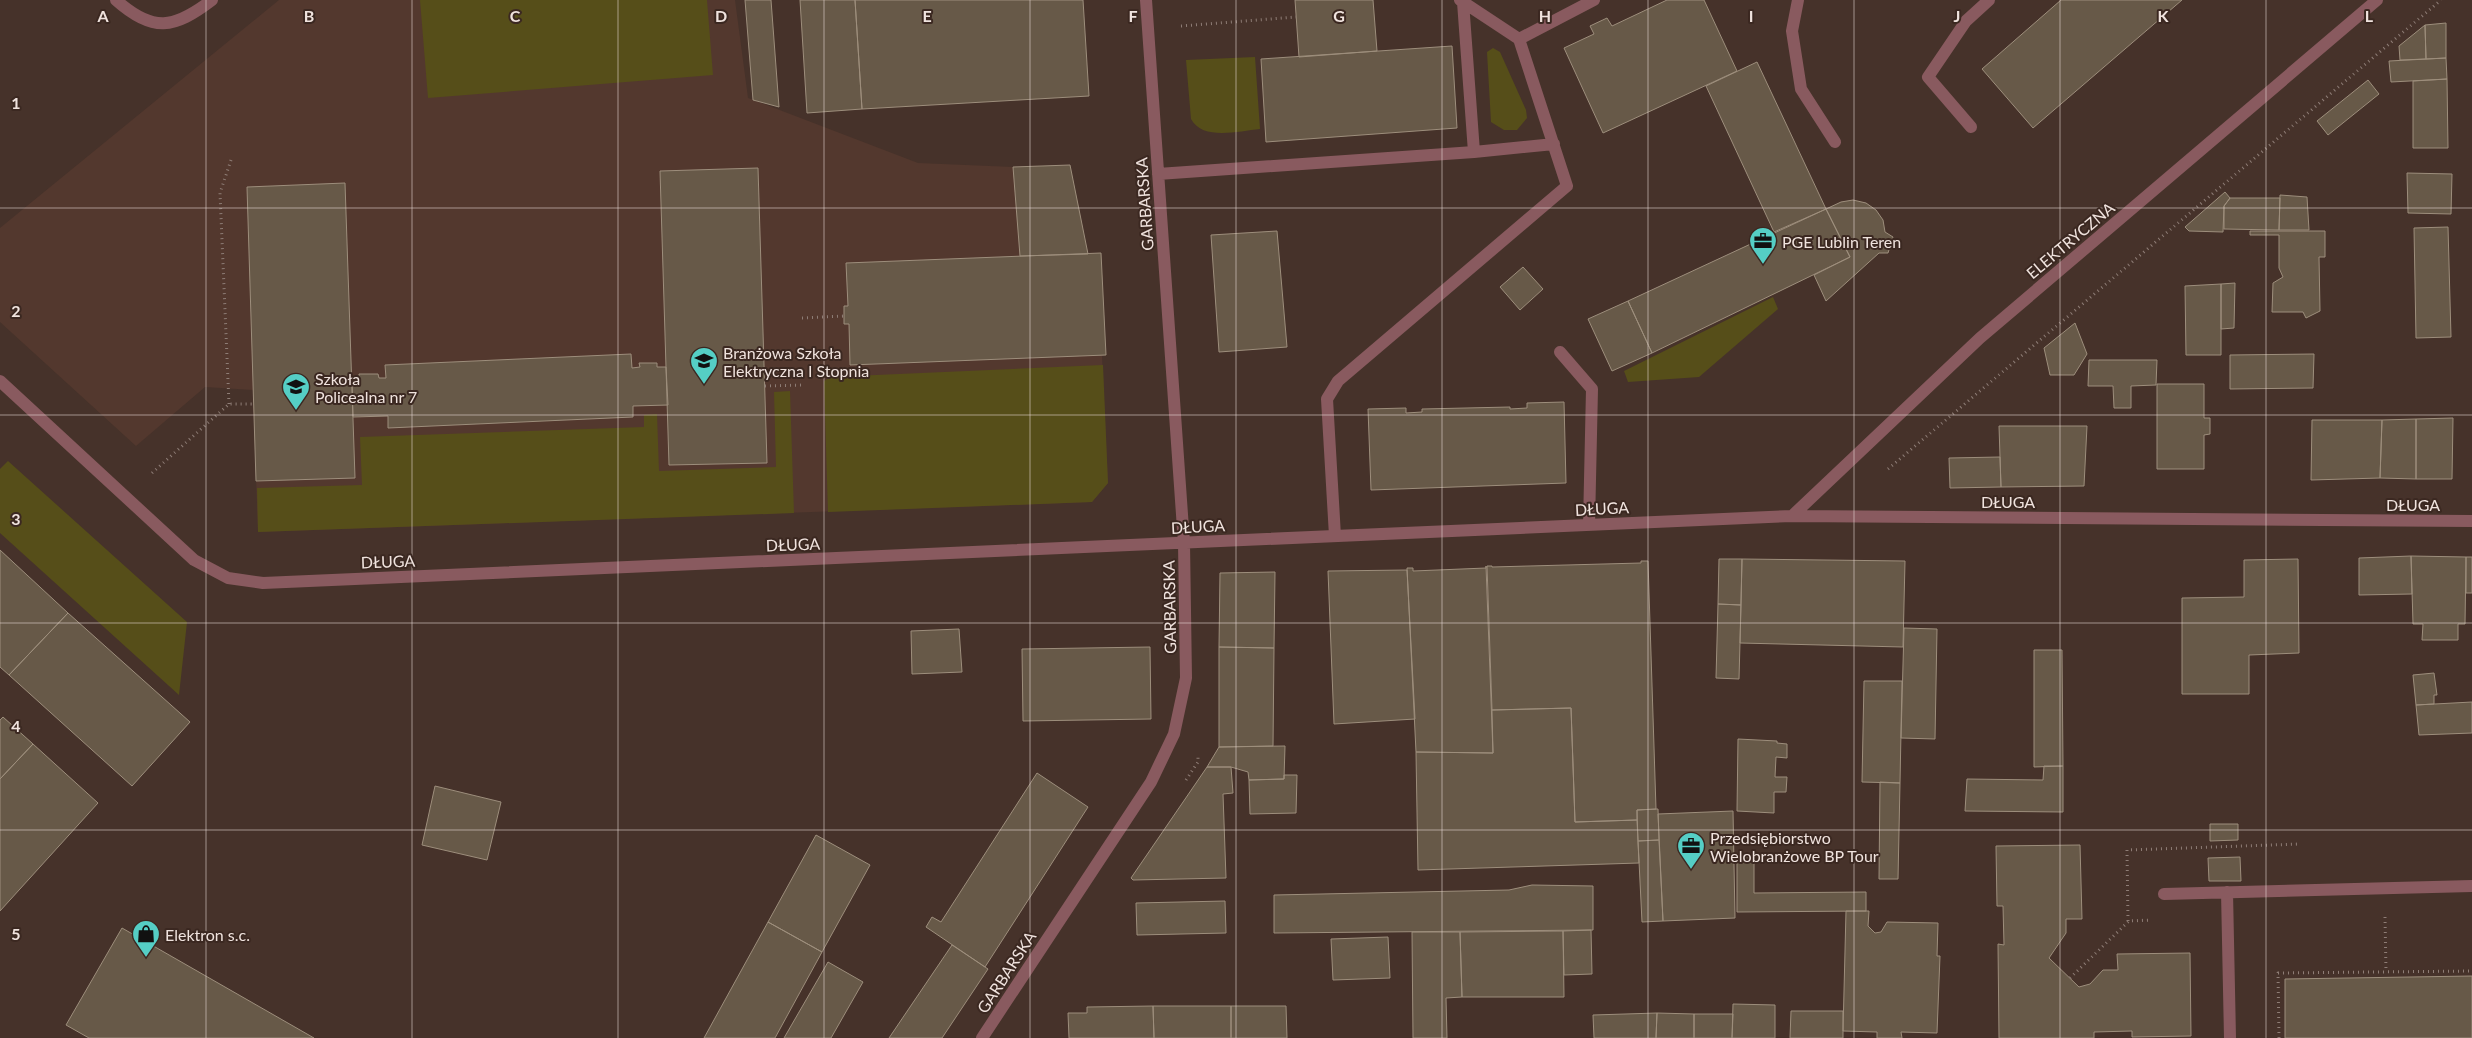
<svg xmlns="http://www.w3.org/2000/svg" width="2472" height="1038" viewBox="0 0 2472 1038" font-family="Lato,sans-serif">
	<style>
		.built { fill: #53382e }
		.green { fill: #564e19 }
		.building { fill: #675948; stroke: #9d8e7c }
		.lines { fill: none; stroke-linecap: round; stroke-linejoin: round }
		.path { stroke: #8e7d76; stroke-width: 3; stroke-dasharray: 1 4; stroke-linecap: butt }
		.minor { stroke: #895a5f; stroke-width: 12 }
		.grid { fill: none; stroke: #f0e3de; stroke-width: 1; stroke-opacity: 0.55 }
		.labels { text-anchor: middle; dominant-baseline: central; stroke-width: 4; stroke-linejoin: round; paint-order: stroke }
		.street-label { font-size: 16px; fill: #f0e3de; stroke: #3b2821 }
		.poi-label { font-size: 16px; fill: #f0e3de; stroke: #3b2821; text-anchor: start }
		.grid-label { font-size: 16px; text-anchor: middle; font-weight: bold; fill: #f0e3de; stroke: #3b2821; stroke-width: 4; stroke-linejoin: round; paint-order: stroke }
	</style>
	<rect width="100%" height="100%" fill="#46322a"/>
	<path class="built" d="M 279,0 L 735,0 L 748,98 L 918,163 L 1013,167 L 1070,165 L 1088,253 L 1101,253 L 1106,355 L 1102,356 L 1108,483 L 1092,502 L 258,532 L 253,390 L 205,387 L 136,446 L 0,322 L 0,228 Z"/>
	<path class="green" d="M 420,0 L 707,0 L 713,75 L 428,98 Z
		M 1493,48 L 1500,52 L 1526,110 L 1527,118 L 1517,130 L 1504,130 L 1491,122 L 1487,52 Z
		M 1255,57 L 1260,129 C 1238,131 1203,141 1191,119 L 1186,60 Z
		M 1773,297 L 1778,309 L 1699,377 L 1628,382 L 1624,371 Z
		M 1103,365 L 1108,483 L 1092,502 L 828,512 L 824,381 L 831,377 Z
		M 790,391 L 794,513 L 258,532 L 257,488 L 362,485 L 360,437 L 644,427 L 644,415 L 657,414 L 659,471 L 776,467 L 774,392 Z
		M 8,461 L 187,622 L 179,695 L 0,533 L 0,469 Z"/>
	<path class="building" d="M 745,0 L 771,0 L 779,107 L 753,100 Z
		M 800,0 L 855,0 L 862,109 L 807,113 Z
		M 855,0 L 1083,0 L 1089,96 L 862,109 Z
		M 1295,0 L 1373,0 L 1377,51 L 1299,57 Z
		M 1667,0 L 1704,0 L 1737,71 L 1603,133 L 1564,48 L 1594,34 L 1590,26 L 1607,18 L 1612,26 Z
		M 2061,0 L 2182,0 L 2033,128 L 1982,69 Z
		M 2446,23 L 2446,58 L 2426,59 L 2425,25 Z
		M 2425,25 L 2426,59 L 2400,60 L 2399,46 Z
		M 1452,46 L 1457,128 L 1266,142 L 1261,59 Z
		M 2446,58 L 2447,79 L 2391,82 L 2389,61 Z
		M 1757,62 L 1826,209 L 1774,232 L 1706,86 Z
		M 2447,79 L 2448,148 L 2413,148 L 2413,81 Z
		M 2368,80 L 2379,94 L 2328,135 L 2317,121 Z
		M 1070,165 L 1088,254 L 1020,256 L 1013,167 Z
		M 758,168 L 767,463 L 669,465 L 660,171 Z
		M 2407,173 L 2452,174 L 2451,214 L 2408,213 Z
		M 345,183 L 355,478 L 256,481 L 247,187 Z
		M 2225,192 L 2230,198 L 2224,206 L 2223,232 L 2189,231 L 2185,227 Z
		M 2280,195 L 2307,197 L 2309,230 L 2279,230 Z
		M 2230,198 L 2280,198 L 2279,230 L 2224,229 L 2224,206 Z
		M 1853,200 L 1866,203 L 1876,210 L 1883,220 L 1885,232 L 1893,237 L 1888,253 L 1879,253 L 1826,301 L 1814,275 L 1850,257 L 1826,209 L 1841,202 Z
		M 1826,209 L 1850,257 L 1652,353 L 1628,301 Z
		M 2448,227 L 2451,337 L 2416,338 L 2414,228 Z
		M 1277,231 L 1287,347 L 1219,352 L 1211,235 Z
		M 2250,231 L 2325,231 L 2325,257 L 2319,257 L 2320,311 L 2306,318 L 2303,312 L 2272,312 L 2273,283 L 2283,277 L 2279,268 L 2279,235 L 2250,235 Z
		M 1101,253 L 1106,355 L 850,365 L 849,324 L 844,324 L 844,306 L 848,306 L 846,263 Z
		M 1523,267 L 1543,289 L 1520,310 L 1500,287 Z
		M 2235,283 L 2234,328 L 2221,329 L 2221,284 Z
		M 2221,284 L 2221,355 L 2186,355 L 2185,286 Z
		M 1628,301 L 1652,353 L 1612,371 L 1588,319 Z
		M 2075,323 L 2087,354 L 2074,375 L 2050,375 L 2044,348 Z
		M 631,354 L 632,368 L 640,367 L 639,363 L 657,363 L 657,367 L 666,367 L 668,405 L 633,406 L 633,417 L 388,428 L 388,416 L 353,417 L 352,379 L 359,378 L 359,374 L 378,374 L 379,378 L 386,378 L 385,365 Z
		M 2314,354 L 2313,388 L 2230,389 L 2230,355 Z
		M 2089,360 L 2157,360 L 2156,385 L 2131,386 L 2131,408 L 2114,408 L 2113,386 L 2088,386 Z
		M 2157,384 L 2204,384 L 2204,418 L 2210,418 L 2210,434 L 2204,435 L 2204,469 L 2157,469 Z
		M 1564,402 L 1566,483 L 1371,490 L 1368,409 L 1406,408 L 1406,413 L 1422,412 L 1422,409 L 1510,407 L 1510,409 L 1527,408 L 1527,403 Z
		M 2453,418 L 2452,479 L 2416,479 L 2416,419 Z
		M 2416,419 L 2416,479 L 2380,478 L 2382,420 Z
		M 2312,420 L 2382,420 L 2380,478 L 2311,480 Z
		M 1999,426 L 2087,426 L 2084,486 L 2001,487 Z
		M 2000,457 L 2001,487 L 1950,488 L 1949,458 Z
		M 0,550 L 68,613 L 9,675 L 0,667 Z
		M 2411,556 L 2466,557 L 2465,624 L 2458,624 L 2458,640 L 2422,640 L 2423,624 L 2413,624 Z
		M 2411,556 L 2412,594 L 2359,595 L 2359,558 Z
		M 2466,557 L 2472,557 L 2472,593 L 2466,593 Z
		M 1719,559 L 1742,559 L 1741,605 L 1718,604 Z
		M 1742,559 L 1905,561 L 1903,647 L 1740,643 Z
		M 2298,559 L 2299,653 L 2249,655 L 2249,694 L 2182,694 L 2182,598 L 2244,597 L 2244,560 Z
		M 1641,561 L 1648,561 L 1656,809 L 1637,810 L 1637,820 L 1575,822 L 1571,708 L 1492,710 L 1487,566 L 1492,566 L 1492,567 L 1641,563 Z
		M 1486,566 L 1493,753 L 1416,752 L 1407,568 L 1413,568 L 1413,571 L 1486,568 Z
		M 1407,570 L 1415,719 L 1334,724 L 1328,571 Z
		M 1275,572 L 1274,648 L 1219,647 L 1220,573 Z
		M 1718,604 L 1741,605 L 1739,679 L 1716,678 Z
		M 68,613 L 190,722 L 132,786 L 9,675 Z
		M 1904,628 L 1937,629 L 1935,739 L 1901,738 Z
		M 959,629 L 962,672 L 912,674 L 911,631 Z
		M 1150,647 L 1151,719 L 1023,721 L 1022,649 Z
		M 1219,647 L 1274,648 L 1273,746 L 1219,747 Z
		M 2034,650 L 2062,650 L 2063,766 L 2034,767 Z
		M 2434,673 L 2437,695 L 2434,695 L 2434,704 L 2416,705 L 2413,675 Z
		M 1864,681 L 1902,681 L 1900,783 L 1862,782 Z
		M 2472,702 L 2472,733 L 2419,735 L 2416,705 Z
		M 1571,708 L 1575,822 L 1637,820 L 1639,863 L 1418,870 L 1416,752 L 1493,753 L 1492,710 Z
		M 3,717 L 33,744 L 0,779 L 0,720 Z
		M 1738,739 L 1777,741 L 1777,743 L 1787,744 L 1787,758 L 1776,757 L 1775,777 L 1787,777 L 1786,792 L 1774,792 L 1774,813 L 1737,811 Z
		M 33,744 L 98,803 L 0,911 L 0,779 Z
		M 1285,746 L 1284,779 L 1249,780 L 1248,772 L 1231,767 L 1207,767 L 1219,747 Z
		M 2044,766 L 2063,766 L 2063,812 L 1965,811 L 1967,779 L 2043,780 Z
		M 1207,767 L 1231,767 L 1233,793 L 1223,794 L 1226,878 L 1133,880 L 1131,878 Z
		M 1037,773 L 1088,807 L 985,967 L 926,927 L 932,917 L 941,922 Z
		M 1284,775 L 1297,775 L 1296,813 L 1250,814 L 1249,780 L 1284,779 Z
		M 1880,782 L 1900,783 L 1898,879 L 1879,879 Z
		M 435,786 L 501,802 L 487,860 L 422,845 Z
		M 1658,809 L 1659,840 L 1638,841 L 1637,810 Z
		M 1733,811 L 1735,918 L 1663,921 L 1658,814 Z
		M 2210,824 L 2238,824 L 2238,840 L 2210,841 Z
		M 816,835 L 870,865 L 822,952 L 768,922 Z
		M 1659,840 L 1663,921 L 1642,922 L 1638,841 Z
		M 2080,845 L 2082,919 L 2066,919 L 2066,933 L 2049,958 L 2079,987 L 2090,984 L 2103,970 L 2118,970 L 2117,954 L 2190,953 L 2191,1036 L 2132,1037 L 2132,1031 L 2094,1032 L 2094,1038 L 1999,1038 L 1998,944 L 2004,945 L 2003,906 L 1997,906 L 1996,846 Z
		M 1737,857 L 1754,857 L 1754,893 L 1866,892 L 1866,911 L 1737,912 Z
		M 2240,857 L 2241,881 L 2209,881 L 2208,858 Z
		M 1532,885 L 1593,886 L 1593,930 L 1274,933 L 1274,895 L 1509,890 Z
		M 1225,901 L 1226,933 L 1137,935 L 1136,903 Z
		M 1846,911 L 1869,911 L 1868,926 L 1875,933 L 1881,932 L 1887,922 L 1938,923 L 1937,956 L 1940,956 L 1937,1033 L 1901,1032 L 1902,1038 L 1877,1038 L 1877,1032 L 1843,1031 Z
		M 768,922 L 822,952 L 775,1038 L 704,1038 Z
		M 122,928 L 314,1038 L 89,1038 L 66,1025 Z
		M 1591,930 L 1592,974 L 1564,975 L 1563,931 Z
		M 1563,931 L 1564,997 L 1462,997 L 1460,932 Z
		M 1412,932 L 1460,932 L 1462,997 L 1446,998 L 1447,1038 L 1413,1038 Z
		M 1388,937 L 1390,978 L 1333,980 L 1331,939 Z
		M 952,945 L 988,969 L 942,1038 L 889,1038 Z
		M 828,962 L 863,982 L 831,1038 L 784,1038 Z
		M 2472,976 L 2472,1038 L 2285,1038 L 2285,979 Z
		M 1733,1004 L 1775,1005 L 1775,1038 L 1732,1038 Z
		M 1153,1006 L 1231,1006 L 1231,1038 L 1154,1038 Z
		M 1153,1006 L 1154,1038 L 1069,1038 L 1068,1013 L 1087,1013 L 1087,1007 Z
		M 1231,1006 L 1286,1006 L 1287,1038 L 1231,1038 Z
		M 1791,1011 L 1843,1011 L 1843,1038 L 1790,1038 Z
		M 1657,1013 L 1656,1038 L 1594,1038 L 1593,1015 Z
		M 1657,1013 L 1694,1014 L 1694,1038 L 1656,1038 Z
		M 1694,1014 L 1733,1014 L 1732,1038 L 1694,1038 Z"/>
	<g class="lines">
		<path class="path" d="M 1181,26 L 1296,17
			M 802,318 L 845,316
			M 765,386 L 805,385
			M 229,404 L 220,193 L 232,157
			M 1888,469 L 2441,0
			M 152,473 L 229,404 L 254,404
			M 1186,780 L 1198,762 L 1198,754
			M 2385,917 L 2386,972
			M 2128,921 L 2127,850 L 2300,844
			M 2070,978 L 2129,921 L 2151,920
			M 2279,1038 L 2278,973 L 2472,971"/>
		<path class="minor" d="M 116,0 C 153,33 174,29 212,0
			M 1460,0 L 1519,39 L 1594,0
			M 1798,0 L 1792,31 L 1801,89 L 1835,142
			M 1463,2 L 1474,152
			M 1971,127 L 1928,77 L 1966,21 L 1989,0
			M 1158,174 L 1474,152 L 1554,144
			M 1560,352 L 1592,389 L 1589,525
			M 0,381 L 194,560 L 228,578 L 263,583 L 1792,516 L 2472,521
			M 1792,516 L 1980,338 L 2377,0
			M 1335,536 L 1327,399 L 1338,381 L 1567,186 L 1519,39
			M 2227,892 L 2230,1038
			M 2164,894 L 2472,886
			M 982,1038 L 1151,782 L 1174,734 L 1186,678 L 1184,543 L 1146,0"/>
	</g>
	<path class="grid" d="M 206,0 L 206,1038M 412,0 L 412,1038M 618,0 L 618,1038M 824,0 L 824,1038M 1030,0 L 1030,1038M 1236,0 L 1236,1038M 1442,0 L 1442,1038M 1648,0 L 1648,1038M 1854,0 L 1854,1038M 2060,0 L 2060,1038M 2266,0 L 2266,1038M 0,208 L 2472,208M 0,415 L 2472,415M 0,623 L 2472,623M 0,830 L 2472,830"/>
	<defs>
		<symbol id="office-pin" viewBox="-11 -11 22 30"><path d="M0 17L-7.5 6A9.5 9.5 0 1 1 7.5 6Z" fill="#55cec5" stroke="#3b2821"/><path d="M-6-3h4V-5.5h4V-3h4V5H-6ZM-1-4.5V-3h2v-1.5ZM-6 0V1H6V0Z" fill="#111"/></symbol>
		<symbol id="school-pin" viewBox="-11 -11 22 30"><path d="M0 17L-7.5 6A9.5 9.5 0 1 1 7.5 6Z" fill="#55cec5" stroke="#3b2821"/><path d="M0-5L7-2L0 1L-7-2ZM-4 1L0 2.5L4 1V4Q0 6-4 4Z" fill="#111"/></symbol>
		<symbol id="university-pin" viewBox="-11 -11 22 30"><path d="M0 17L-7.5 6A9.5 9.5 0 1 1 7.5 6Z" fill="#55cec5" stroke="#3b2821"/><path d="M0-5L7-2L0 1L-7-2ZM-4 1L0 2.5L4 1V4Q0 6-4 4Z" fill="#111"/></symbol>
		<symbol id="shop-pin" viewBox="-11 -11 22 30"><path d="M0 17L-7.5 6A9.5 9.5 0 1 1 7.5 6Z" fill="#55cec5" stroke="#3b2821"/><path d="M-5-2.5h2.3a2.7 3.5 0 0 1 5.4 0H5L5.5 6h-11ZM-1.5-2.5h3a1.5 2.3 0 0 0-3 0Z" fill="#111"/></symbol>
	</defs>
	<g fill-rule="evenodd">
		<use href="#office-pin" x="1747" y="225" width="32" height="43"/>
		<use href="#school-pin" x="688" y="345" width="32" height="43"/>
		<use href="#university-pin" x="280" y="371" width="32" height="43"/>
		<use href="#office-pin" x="1675" y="830" width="32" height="43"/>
		<use href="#shop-pin" x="130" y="918" width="32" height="43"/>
	</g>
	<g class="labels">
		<g class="street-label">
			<text transform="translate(1144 204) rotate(-94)">GARBARSKA</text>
			<text transform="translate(2070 240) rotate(-40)">ELEKTRYCZNA</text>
			<text x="2008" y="501">DŁUGA</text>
			<text x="2413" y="504">DŁUGA</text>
			<text transform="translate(1602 508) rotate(-3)">DŁUGA</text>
			<text transform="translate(1198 526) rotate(-3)">DŁUGA</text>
			<text transform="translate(793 544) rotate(-2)">DŁUGA</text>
			<text transform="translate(388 561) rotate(-2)">DŁUGA</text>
			<text transform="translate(1169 607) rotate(-91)">GARBARSKA</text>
			<text transform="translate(1006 972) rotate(-57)">GARBARSKA</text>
		</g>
		<g class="poi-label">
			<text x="1782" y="241">PGE Lublin Teren</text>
			<text x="723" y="352">Branżowa Szkoła<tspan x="723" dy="18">Elektryczna I Stopnia</tspan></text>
			<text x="315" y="378">Szkoła<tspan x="315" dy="18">Policealna nr 7</tspan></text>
			<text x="1710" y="837">Przedsiębiorstwo<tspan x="1710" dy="18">Wielobranżowe BP Tour</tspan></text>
			<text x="165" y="934">Elektron s.c.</text>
		</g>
	</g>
	<g class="grid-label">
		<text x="103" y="22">A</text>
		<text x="309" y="22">B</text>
		<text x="515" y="22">C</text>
		<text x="721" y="22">D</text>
		<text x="927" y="22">E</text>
		<text x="1133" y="22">F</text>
		<text x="1339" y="22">G</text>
		<text x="1545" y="22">H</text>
		<text x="1751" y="22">I</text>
		<text x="1957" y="22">J</text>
		<text x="2163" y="22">K</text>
		<text x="2369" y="22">L</text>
		<text x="16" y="109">1</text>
		<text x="16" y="317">2</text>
		<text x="16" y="525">3</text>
		<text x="16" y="732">4</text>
		<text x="16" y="940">5</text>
	</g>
</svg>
